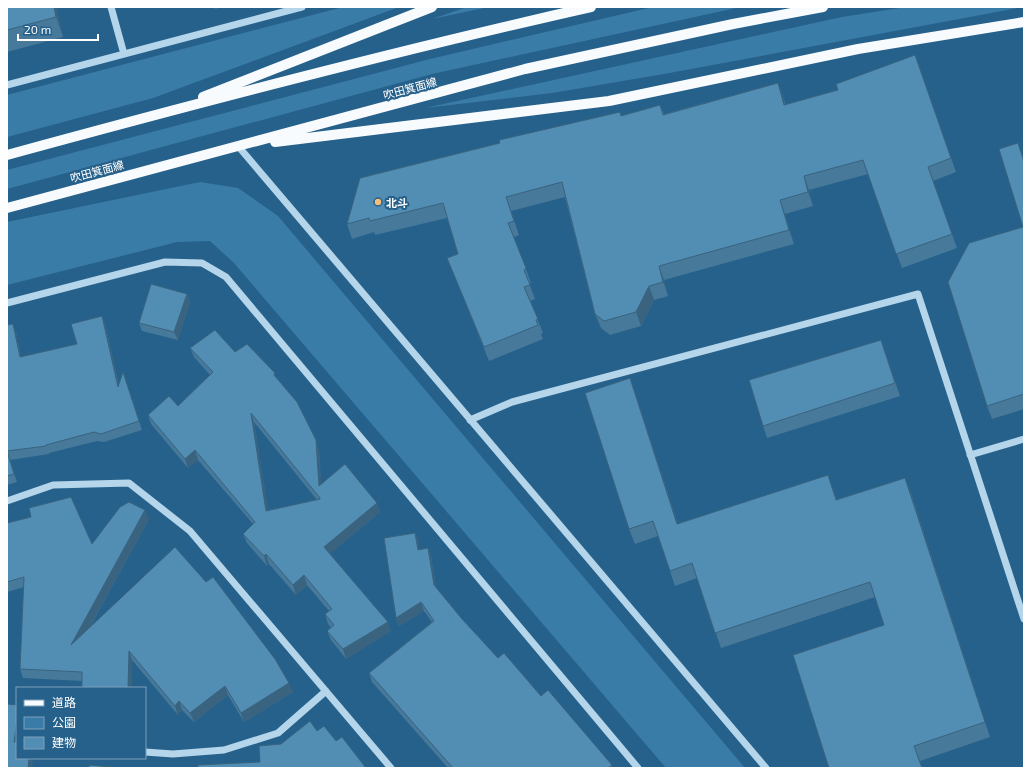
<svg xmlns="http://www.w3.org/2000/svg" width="1031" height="775" viewBox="0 0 1031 775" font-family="'Exo 2','Noto Sans JP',sans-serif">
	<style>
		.green { fill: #3a7ca8 }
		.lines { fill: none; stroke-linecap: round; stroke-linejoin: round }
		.minor { stroke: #b4d5ea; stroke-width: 7 }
		.major { stroke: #f8fbfe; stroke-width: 10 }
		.wall { fill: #47799b; fill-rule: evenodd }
		.shaded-wall { fill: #39637e }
		.building { fill: #528db4; stroke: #39637e; fill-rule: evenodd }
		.poi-dot { fill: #f3be79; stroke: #26618b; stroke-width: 1.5 }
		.labels { text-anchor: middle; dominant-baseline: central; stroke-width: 4; stroke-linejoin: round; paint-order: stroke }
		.street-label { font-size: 11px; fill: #fff; stroke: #26618b }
		.poi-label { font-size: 11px; font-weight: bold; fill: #fff; stroke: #26618b; text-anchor: start }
	</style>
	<rect width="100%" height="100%" fill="#26618b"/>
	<path class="green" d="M 343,7 L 399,7 L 153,98 L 7,137 L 7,95 Z
		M 467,7 L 489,7 L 432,19 Z
		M 653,7 L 741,7 L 432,74 L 7,189 L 7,170 L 430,59 Z
		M 906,7 L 1024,7 L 664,74 L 552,93 L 425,108 L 842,17 Z
		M 200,182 L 238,188 L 278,216 L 745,768 L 666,768 L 234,263 L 210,241 L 177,242 L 7,285 L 7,222 Z"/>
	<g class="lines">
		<path class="minor" d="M 111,7 L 124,54
			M 7,85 L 302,7
			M 238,146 L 766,768
			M 7,303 L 165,262 L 202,263 L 226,277 L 638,768
			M 470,420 L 512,402 L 918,294 L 1024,619
			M 970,455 L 1024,439
			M 7,501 L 53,485 L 129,483 L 190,531 L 391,768
			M 145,752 L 173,754 L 224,750 L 278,733 L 326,691"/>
		<path class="major" d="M 203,97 L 432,7
			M 275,142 L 609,101 L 858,49 L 1024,22
			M 7,155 C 201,102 395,51 591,7
			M 7,208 L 525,69 L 733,24 L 823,7"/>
	</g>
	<path class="wall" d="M 7,7 L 56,7 L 63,37 L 7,52 Z
		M 214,7 L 223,7 L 215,9 Z
		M 915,55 L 956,172 L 933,181 L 957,248 L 902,268 L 868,174 L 809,190 L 813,206 L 785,214 L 794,244 L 664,280 L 668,296 L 654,300 L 641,326 L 610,335 L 601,328 L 595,314 L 565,197 L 511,211 L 519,235 L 514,237 L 531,283 L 529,283 L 535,299 L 530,301 L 543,333 L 541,334 L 543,339 L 489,361 L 453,272 L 447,258 L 458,254 L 447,218 L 375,235 L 374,232 L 352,239 L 347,224 L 621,116 L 660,105 L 664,114 L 778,83 L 786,105 L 838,90 Z
		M 1018,143 L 1024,160 L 1024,409 L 992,419 L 987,406 L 1023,227 Z
		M 187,294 L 190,302 L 178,340 L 142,331 L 139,323 Z
		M 102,316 L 105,324 L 119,385 L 123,372 L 142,430 L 104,442 L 97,441 L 49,453 L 49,454 L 10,460 L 17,482 L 7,485 L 7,325 L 16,332 L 21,357 L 77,344 Z
		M 190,348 L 235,352 L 277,379 L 319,450 L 321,484 L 377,503 L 380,512 L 330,554 L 391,631 L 346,659 L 331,640 L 327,631 L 331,628 L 328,624 L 325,614 L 329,611 L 307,585 L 296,595 L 269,564 L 267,566 L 247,543 L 243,534 L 253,524 L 198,460 L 188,468 L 151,424 L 148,415 L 178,406 L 210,375 L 194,357 ZM 254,422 L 317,500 L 268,510 Z
		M 885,352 L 900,396 L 767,438 L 763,426 Z
		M 635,393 L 678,524 L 833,490 L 837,500 L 905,478 L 911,493 L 990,737 L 920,761 L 922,768 L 829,768 L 884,625 L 875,597 L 721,648 L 697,578 L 675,586 L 658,536 L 635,544 L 629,529 Z
		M 149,519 L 89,629 L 293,692 L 244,722 L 228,695 L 194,722 L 182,710 L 178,715 L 132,660 L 132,688 L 82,688 L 82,681 L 23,678 L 20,669 L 24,587 L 7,592 L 7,523 L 92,544 Z
		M 415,533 L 418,541 L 419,549 L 431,556 L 436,588 L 462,619 L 498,658 L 541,696 L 612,765 L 613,768 L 448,768 L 372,682 L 369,673 L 432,622 L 424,611 L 399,626 L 396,618 Z"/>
	<path class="shaded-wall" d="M 54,7 L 56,7 L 63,37 L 56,17 Z
		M 778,83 L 783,97 L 789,119 L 784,105 Z
		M 804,176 L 809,190 L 813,206 L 808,192 Z
		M 780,200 L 785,214 L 794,244 L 789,230 Z
		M 659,266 L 664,280 L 668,296 L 663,282 Z
		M 649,286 L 654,300 L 641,326 L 636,312 Z
		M 187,294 L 190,302 L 178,340 L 174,332 Z
		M 102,316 L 105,324 L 121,395 L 118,387 Z
		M 13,324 L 16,332 L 23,365 L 20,357 Z
		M 630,378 L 635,393 L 683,539 L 677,524 Z
		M 251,413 L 254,422 L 270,520 L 266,511 Z
		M 316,440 L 319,450 L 322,495 L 319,486 Z
		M 195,450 L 198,460 L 188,468 L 185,459 Z
		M 7,451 L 10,460 L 17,482 L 14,474 Z
		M 905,478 L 911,493 L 990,737 L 985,722 Z
		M 377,503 L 380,512 L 328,556 L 324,547 Z
		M 145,510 L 149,519 L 75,654 L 71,645 Z
		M 415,533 L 418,541 L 421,558 L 418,550 Z
		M 428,548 L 431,556 L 437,594 L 434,585 Z
		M 266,554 L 269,564 L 267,566 L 264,556 Z
		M 304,575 L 307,585 L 296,595 L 293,585 Z
		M 421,602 L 424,611 L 399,626 L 396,618 Z
		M 388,622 L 391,631 L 346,659 L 343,649 Z
		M 129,651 L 132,660 L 132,688 L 128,688 Z
		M 289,683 L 293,692 L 244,722 L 241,713 Z
		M 225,686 L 228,695 L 194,722 L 190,713 Z
		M 179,701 L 182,710 L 178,715 L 175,706 Z
		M 17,719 L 17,751 L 14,742 Z
		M 29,758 L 32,758 L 33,759 L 32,768 L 28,768 Z
		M 612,765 L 613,768 L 608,768 Z"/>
	<path class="building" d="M 7,7 L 54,7 L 56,17 L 7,30 Z
		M 915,55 L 951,158 L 928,167 L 952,234 L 896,254 L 863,160 L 804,176 L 808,192 L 780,200 L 789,230 L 659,266 L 663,282 L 649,286 L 636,312 L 604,321 L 595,314 L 562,182 L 506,197 L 514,221 L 508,223 L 526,268 L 524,270 L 530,285 L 524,287 L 538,319 L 536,320 L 538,325 L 484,347 L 447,258 L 458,254 L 443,203 L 370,221 L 369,218 L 347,224 L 360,178 L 500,143 L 499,140 L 620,112 L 621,116 L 660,105 L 663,115 L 778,83 L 784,105 L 838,90 L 836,84 Z
		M 1018,143 L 1024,162 L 1024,394 L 987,406 L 948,282 L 969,243 L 1023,227 L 999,149 Z
		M 151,284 L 187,294 L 174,332 L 139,323 Z
		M 102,316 L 118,387 L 123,372 L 139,421 L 101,434 L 94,432 L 46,445 L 46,446 L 7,451 L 14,474 L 7,476 L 7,325 L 13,324 L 20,357 L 77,344 L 71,324 Z
		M 215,330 L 235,352 L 247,344 L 275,373 L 274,375 L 297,402 L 316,440 L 319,486 L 345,464 L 377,503 L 324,547 L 388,622 L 343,649 L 327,631 L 334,625 L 325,614 L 332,609 L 304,575 L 293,585 L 266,554 L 264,556 L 243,534 L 255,522 L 195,450 L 185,459 L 148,415 L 169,396 L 178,406 L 213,372 L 190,348 ZM 251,413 L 320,498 L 320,499 L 266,511 Z
		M 881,340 L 895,383 L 763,426 L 749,380 Z
		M 630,378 L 677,524 L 828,475 L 836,500 L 905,478 L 985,722 L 914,746 L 922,768 L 829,768 L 793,655 L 884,625 L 870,582 L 715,633 L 692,563 L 670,571 L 653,521 L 629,529 L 585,393 Z
		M 71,497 L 92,544 L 120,507 L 129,502 L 145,510 L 71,645 L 175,547 L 206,582 L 213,577 L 275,659 L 289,683 L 241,713 L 225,686 L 190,713 L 179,701 L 175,706 L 129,651 L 128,688 L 82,688 L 82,672 L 20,669 L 24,577 L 7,582 L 7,523 L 31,517 L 29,508 Z
		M 415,533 L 418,550 L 428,548 L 434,585 L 462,619 L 498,658 L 504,653 L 541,696 L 548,690 L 612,765 L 608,768 L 453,768 L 369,673 L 434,621 L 421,602 L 396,618 L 384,538 Z
		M 7,704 L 17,705 L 17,719 L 14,742 L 17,742 L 17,758 L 29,758 L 28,768 L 7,768 Z
		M 310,721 L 317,731 L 324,726 L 336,741 L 342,737 L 366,768 L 198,768 L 198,765 L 260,762 L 259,746 L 281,744 Z
		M 89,765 L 111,767 L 111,768 L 89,768 Z"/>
	<circle class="poi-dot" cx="378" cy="202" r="4"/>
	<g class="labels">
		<g class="street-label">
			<text transform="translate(410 88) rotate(-15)">吹田箕面線</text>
			<text transform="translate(97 171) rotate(-15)">吹田箕面線</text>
		</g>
		<g class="poi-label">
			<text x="386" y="202">北斗</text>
		</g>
	</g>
	<rect width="1031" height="775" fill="none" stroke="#ffffff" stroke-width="16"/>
	<rect x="16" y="687" width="130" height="72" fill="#26618b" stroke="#7da0b9"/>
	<rect x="24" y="700" width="20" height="6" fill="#f8fbfe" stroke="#7da0b9"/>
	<text x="52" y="707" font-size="12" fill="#ffffff">道路</text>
	<rect x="24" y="717" width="20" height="12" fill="#3a7ca8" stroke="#7da0b9"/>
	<text x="52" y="727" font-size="12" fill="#ffffff">公園</text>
	<rect x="24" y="737" width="20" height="12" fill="#528db4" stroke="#7da0b9"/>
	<text x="52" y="747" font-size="12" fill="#ffffff">建物</text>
	<path d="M18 34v6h80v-6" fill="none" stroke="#ffffff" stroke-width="2"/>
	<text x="24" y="34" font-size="12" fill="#ffffff" stroke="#26618b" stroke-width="3" paint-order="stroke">20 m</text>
</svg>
